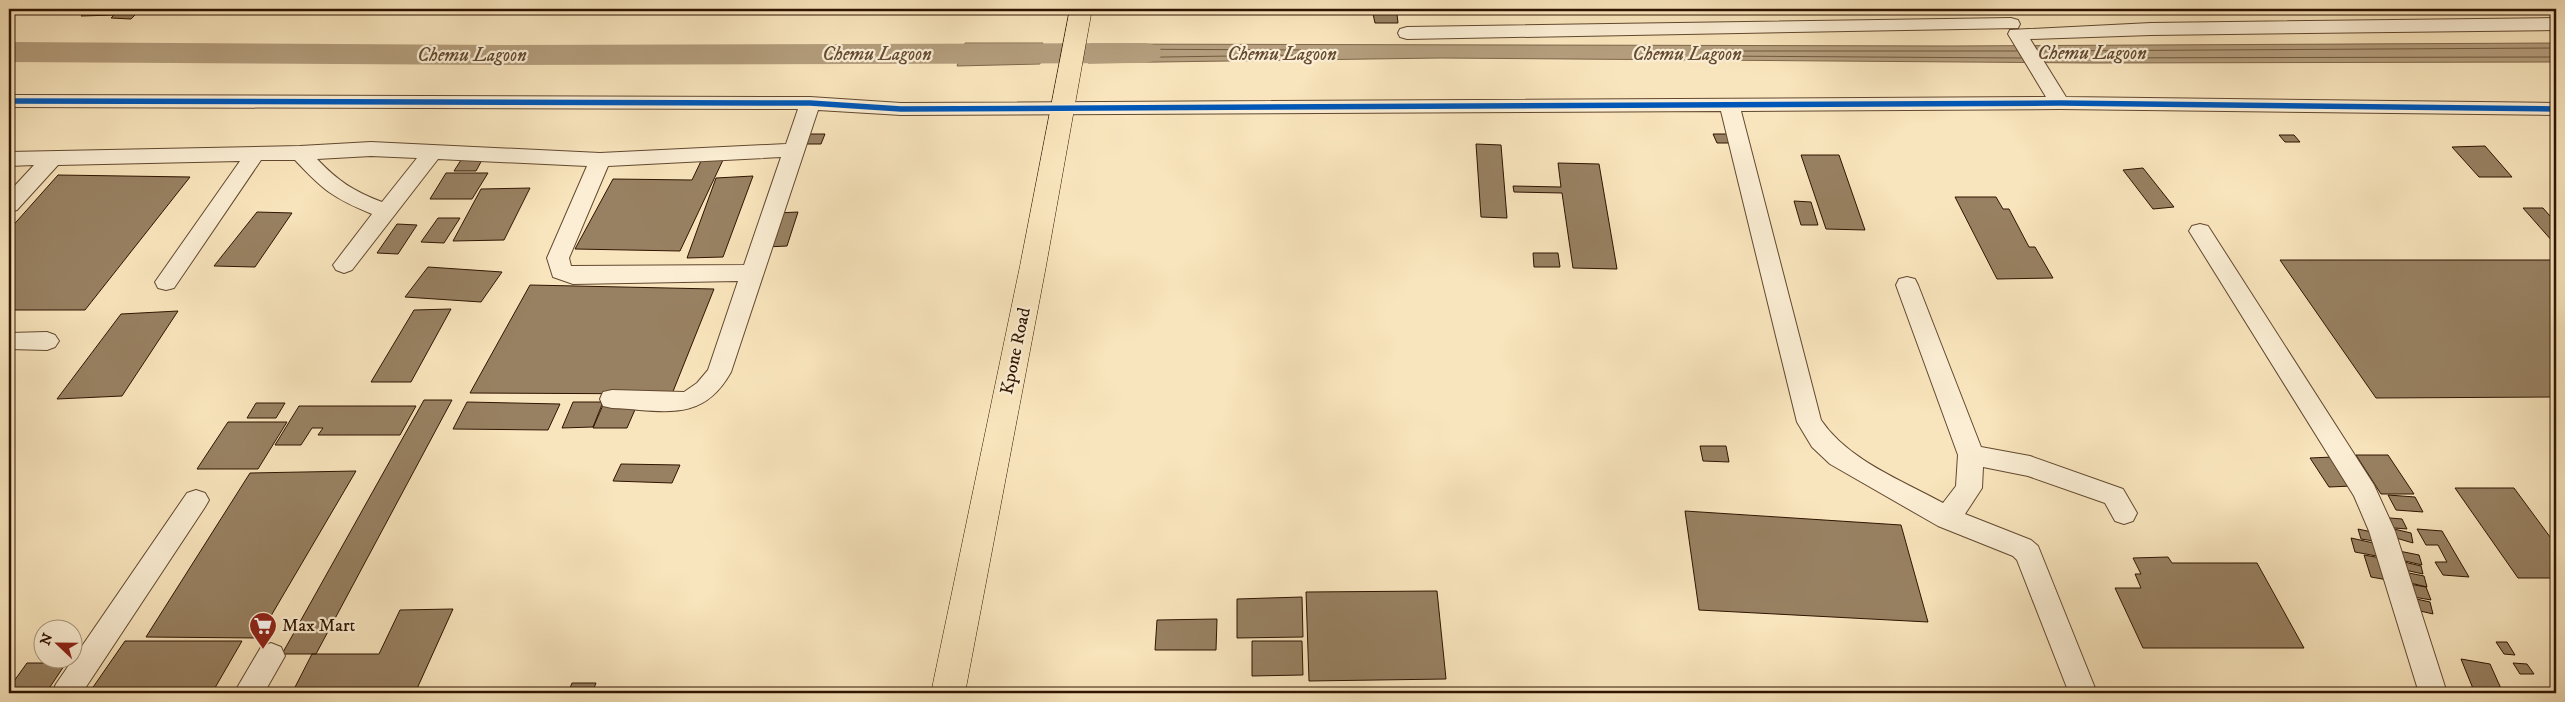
<svg xmlns="http://www.w3.org/2000/svg" width="2565" height="702" viewBox="0 0 2565 702" font-family="'IM FELL DW Pica',serif">
	<style>
		.water { fill: #b49e7d; stroke: #7f674b }
		.lines { fill: none; stroke-linecap: round; stroke-linejoin: round }
		.shore { stroke: #72593e; stroke-width: 1 }
		.river { fill: #b49e7d; fill-rule: evenodd }
		.building { fill: #988162; stroke: #2f1400 }
		.minor-casing { stroke: #62482f; stroke-width: 2 }
		.major-casing { stroke: #2f1400; stroke-width: 1 }
		.minor { fill: #fbeed4; fill-rule: evenodd }
		.major { fill: #f9e5bd; fill-rule: evenodd }
		.cycleway-casing { stroke: #fbeed4; stroke-width: 8 }
		.cycleway { stroke: #0057b8; stroke-width: 5.5 }
		.labels { text-anchor: middle; dominant-baseline: central; stroke-width: 4.5; stroke-linejoin: round; paint-order: stroke }
		.street-label { font-size: 18px; fill: #2f1400; stroke: #fbeed4 }
		.poi-label { font-size: 18px; fill: #2f1400; stroke: #fbeed4; text-anchor: start }
		.water-label { font-size: 19px; font-style: italic; fill: #644b32; stroke: #fbeed4 }
	</style>
	<rect width="100%" height="100%" fill="#f9e5bd"/>
	<filter id="stains"><feTurbulence type="fractalNoise" baseFrequency=".004" numOctaves="4"/><feColorMatrix values="0 0 0 0 .2 0 0 0 0 .09 0 0 0 0 .02 0 0 0 .5 -.17"/></filter>
	<radialGradient id="worn" r=".72"><stop offset=".6" stop-color="#630" stop-opacity="0"/><stop offset="1" stop-color="#630" stop-opacity=".3"/></radialGradient>
	<path class="water" d="M 965,43 L 1043,43 L 1040,64 L 957,66 Z
		M 2556,43 L 2556,62 L 2092,63 L 1441,58 L 1088,63 L 1090,44 L 1951,46 Z"/>
	<g class="lines">
		<path class="shore" d="M 970,48 L 1035,48 L 1037,51 L 1034,59 L 967,61 L 965,58 Z
			M 1097,49 L 1301,50 L 1303,52 L 1301,55 L 1096,58 L 1094,55 Z
			M 2017,51 L 1714,51 L 1712,53 L 1714,56 L 2021,58
			M 2039,51 L 2556,48
			M 2043,58 L 2556,57"/>
		<path class="river" d="M 9,42 L 504,45 L 1146,43 L 1158,46 L 1163,53 L 1158,60 L 1146,63 L 504,65 L 9,62 Z"/>
	</g>
	<path class="building" d="M 89,9 L 141,9 L 131,19 L 111,18 L 114,15 L 81,16 Z
		M 151,9 L 180,9 L 176,13 L 147,13 Z
		M 1526,9 L 1614,9 L 1615,10 L 1526,11 Z
		M 1373,14 L 1397,14 L 1398,23 L 1375,23 Z
		M 805,134 L 825,134 L 821,144 L 802,144 Z
		M 1713,134 L 1728,134 L 1731,143 L 1717,143 Z
		M 2279,135 L 2294,135 L 2300,142 L 2285,142 Z
		M 1476,144 L 1501,145 L 1507,218 L 1481,217 Z
		M 2485,146 L 2512,177 L 2479,177 L 2452,147 Z
		M 1801,155 L 1839,155 L 1865,230 L 1826,229 Z
		M 702,159 L 723,160 L 680,251 L 575,249 L 613,179 L 692,180 Z
		M 461,160 L 482,160 L 476,171 L 454,171 Z
		M 1558,163 L 1599,164 L 1617,269 L 1573,268 L 1562,193 L 1514,192 L 1513,186 L 1561,187 Z
		M 2143,168 L 2174,207 L 2153,209 L 2123,170 Z
		M 446,173 L 488,173 L 472,199 L 430,199 Z
		M 58,175 L 190,177 L 85,310 L 9,310 L 9,230 Z
		M 753,176 L 723,257 L 687,258 L 716,178 Z
		M 530,188 L 504,240 L 453,241 L 481,189 Z
		M 1955,197 L 1996,197 L 2003,209 L 2009,209 L 2029,247 L 2035,247 L 2053,278 L 1997,279 Z
		M 1794,201 L 1811,202 L 1818,225 L 1801,225 Z
		M 2523,208 L 2543,208 L 2556,223 L 2556,242 L 2553,242 Z
		M 257,212 L 292,213 L 255,267 L 214,266 Z
		M 798,212 L 787,246 L 766,247 L 777,213 Z
		M 438,218 L 460,218 L 444,243 L 421,242 Z
		M 397,224 L 417,225 L 398,254 L 377,253 Z
		M 1533,253 L 1558,253 L 1560,267 L 1534,267 Z
		M 2280,260 L 2556,260 L 2556,397 L 2376,398 Z
		M 428,267 L 502,272 L 481,302 L 405,297 Z
		M 530,285 L 714,289 L 672,394 L 470,393 Z
		M 451,309 L 411,382 L 371,382 L 414,310 Z
		M 178,311 L 122,396 L 57,399 L 121,314 Z
		M 424,400 L 452,400 L 316,654 L 282,654 Z
		M 467,402 L 560,404 L 548,430 L 453,429 Z
		M 573,402 L 603,402 L 593,427 L 562,428 Z
		M 256,403 L 285,403 L 276,418 L 247,418 Z
		M 603,405 L 637,405 L 627,428 L 593,428 Z
		M 299,406 L 416,406 L 400,435 L 318,435 L 323,428 L 312,428 L 301,445 L 275,445 Z
		M 228,422 L 287,422 L 258,469 L 197,469 Z
		M 1700,446 L 1726,446 L 1729,462 L 1703,461 Z
		M 2356,455 L 2388,455 L 2414,494 L 2381,494 Z
		M 2333,457 L 2352,486 L 2329,487 L 2310,458 Z
		M 621,464 L 680,465 L 672,483 L 613,481 Z
		M 356,471 L 258,638 L 146,637 L 250,473 Z
		M 2455,488 L 2514,488 L 2556,545 L 2556,578 L 2518,578 Z
		M 2388,495 L 2415,497 L 2423,512 L 2396,510 Z
		M 1685,511 L 1901,525 L 1928,622 L 1699,610 Z
		M 2378,517 L 2402,519 L 2407,529 L 2382,527 Z
		M 2358,529 L 2372,532 L 2374,541 L 2361,539 Z
		M 2394,529 L 2411,533 L 2413,543 L 2396,538 Z
		M 2417,529 L 2442,531 L 2469,577 L 2443,575 L 2435,562 L 2447,562 L 2438,545 L 2426,545 Z
		M 2351,538 L 2378,544 L 2382,557 L 2355,552 Z
		M 2399,551 L 2419,555 L 2422,565 L 2401,560 Z
		M 2364,555 L 2381,558 L 2388,580 L 2371,577 Z
		M 2168,557 L 2172,563 L 2257,563 L 2304,648 L 2143,648 L 2115,588 L 2141,588 L 2135,574 L 2141,574 L 2133,558 Z
		M 2404,562 L 2421,566 L 2423,574 L 2405,570 Z
		M 2399,571 L 2424,576 L 2427,587 L 2402,581 Z
		M 2409,584 L 2426,587 L 2431,600 L 2414,597 Z
		M 1437,591 L 1446,679 L 1309,681 L 1306,592 Z
		M 1302,597 L 1303,637 L 1237,638 L 1237,599 Z
		M 2412,598 L 2430,602 L 2433,614 L 2416,610 Z
		M 453,609 L 415,693 L 292,693 L 312,654 L 379,654 L 400,610 Z
		M 1217,619 L 1216,650 L 1155,650 L 1157,620 Z
		M 125,641 L 242,641 L 212,693 L 89,693 Z
		M 1252,641 L 1302,641 L 1303,675 L 1252,676 Z
		M 2496,642 L 2507,642 L 2515,655 L 2504,654 Z
		M 2461,659 L 2490,664 L 2503,693 L 2474,691 Z
		M 27,663 L 66,663 L 46,693 L 9,693 L 9,688 Z
		M 2513,663 L 2527,664 L 2534,674 L 2520,674 Z
		M 572,683 L 596,683 L 592,693 L 568,693 Z"/>
	<g class="lines">
		<defs>
			<path id="minor" d="M 2011,18 L 2018,20 L 2020,24 L 2018,28 L 1407,39 L 1400,37 L 1398,33 L 1400,29 L 1407,27 Z
				M 2556,18 L 2556,30 L 2151,35 L 2030,39 L 2066,97 L 2556,103 L 2556,115 L 2060,109 L 1741,111 L 1821,420 C 1848,460 1901,480 1943,503 L 1956,486 L 1958,455 L 1896,285 L 1899,279 L 1907,277 L 1915,279 L 1918,285 L 1981,447 L 2030,456 L 2123,489 L 2137,513 L 2133,521 L 2124,524 L 2115,521 L 2105,503 L 2028,476 L 1983,467 L 1982,488 L 1965,514 L 2031,540 L 2038,546 L 2097,693 L 2069,693 L 2017,560 L 2013,556 L 1938,526 L 1830,464 L 1812,447 L 1797,422 L 1721,111 L 901,115 L 818,110 L 731,372 C 702,424 663,410 612,408 L 603,406 L 600,399 L 603,392 L 612,390 L 684,392 L 697,383 L 708,370 L 738,281 L 573,284 L 553,277 L 547,258 L 587,166 L 438,159 L 352,270 L 344,273 L 336,270 L 333,265 L 372,214 C 333,198 323,190 295,160 L 261,160 L 174,288 L 166,290 L 158,288 L 155,282 L 240,161 L 58,165 L 17,210 L 9,212 L 9,192 L 34,165 L 9,166 L 9,152 L 300,146 L 371,142 L 600,153 L 786,144 L 798,109 L 9,107 L 9,95 L 810,97 L 901,103 L 2046,97 L 2008,34 L 2010,30 L 2151,23 ZM 371,156 L 417,158 L 382,202 C 353,191 338,181 317,159 ZM 781,157 L 744,265 L 571,266 L 569,258 L 608,166 Z
				M 2200,224 L 2208,226 L 2374,485 L 2395,531 L 2447,693 L 2419,693 L 2369,531 L 2354,496 L 2189,231 L 2192,226 Z
				M 47,332 L 55,335 L 59,341 L 55,347 L 47,350 L 9,349 L 9,333 Z
				M 196,490 L 205,493 L 209,500 L 205,507 L 82,693 L 52,693 L 56,684 L 187,493 Z
				M 271,643 L 281,647 L 285,656 L 264,693 L 234,693 L 261,647 Z"/>
			<path id="major" d="M 1070,9 L 1092,9 L 1046,266 L 965,693 L 931,693 L 1020,266 Z"/>
		</defs>
		<use href="#minor" class="minor-casing"/>
		<use href="#major" class="major-casing"/>
		<use href="#minor" class="minor"/>
		<use href="#major" class="major"/>
		<defs>
			<path id="cycleway" d="M 9,101 L 810,103 L 901,109 L 2060,103 L 2556,109"/>
		</defs>
		<use href="#cycleway" class="cycleway-casing"/>
		<use href="#cycleway" class="cycleway"/>
	</g>
	<defs>
		<symbol id="supermarket-pin" viewBox="-11 -11 22 30"><path d="M0 17L-7.5 6A9.5 9.5 0 1 1 7.5 6Z" fill="#8f2418" stroke="#fbeed4"/><path d="M-6-5.5h2.5l.6 2H6L4.5 2H-2.5L-4.4-4H-6ZM-1.5 3.2a1.3 1.3 0 1 0 .1 0ZM3 3.2a1.3 1.3 0 1 0 .1 0Z" fill="#fff"/></symbol>
	</defs>
	<g fill-rule="evenodd">
		<use href="#supermarket-pin" x="247" y="610" width="32" height="43"/>
	</g>
	<g class="labels">
		<g class="street-label">
			<text transform="translate(1016 351) rotate(-78)">Kpone Road</text>
		</g>
		<g class="poi-label">
			<text x="282" y="626">Max Mart</text>
		</g>
		<g class="water-label">
			<text x="2092" y="53">Chemu Lagoon</text>
			<text x="877" y="54">Chemu Lagoon</text>
			<text x="1282" y="54">Chemu Lagoon</text>
			<text x="1687" y="54">Chemu Lagoon</text>
			<text x="472" y="55">Chemu Lagoon</text>
		</g>
	</g>
	<rect width="2565" height="702" fill="none" stroke="#f9e5bd" stroke-width="30"/>
	<rect x="10" y="10" width="2545" height="682" fill="none" stroke="#2f1400" stroke-width="2.5"/>
	<rect x="15" y="15" width="2535" height="672" fill="none" stroke="#2f1400"/>
	<g transform="translate(58 644) rotate(292)"><circle r="24" fill="#fbeed4" stroke="#a9977f"/>
	<path d="M0-4L9 19L0 12L-9 19Z" fill="#8f2418"/>
	<text y="-8" font-size="14" font-weight="bold" text-anchor="middle" fill="#2f1400">N</text>
	</g>
	<rect width="100%" height="100%" filter="url(#stains)"/>
	<rect width="100%" height="100%" fill="url(#worn)"/>
</svg>
